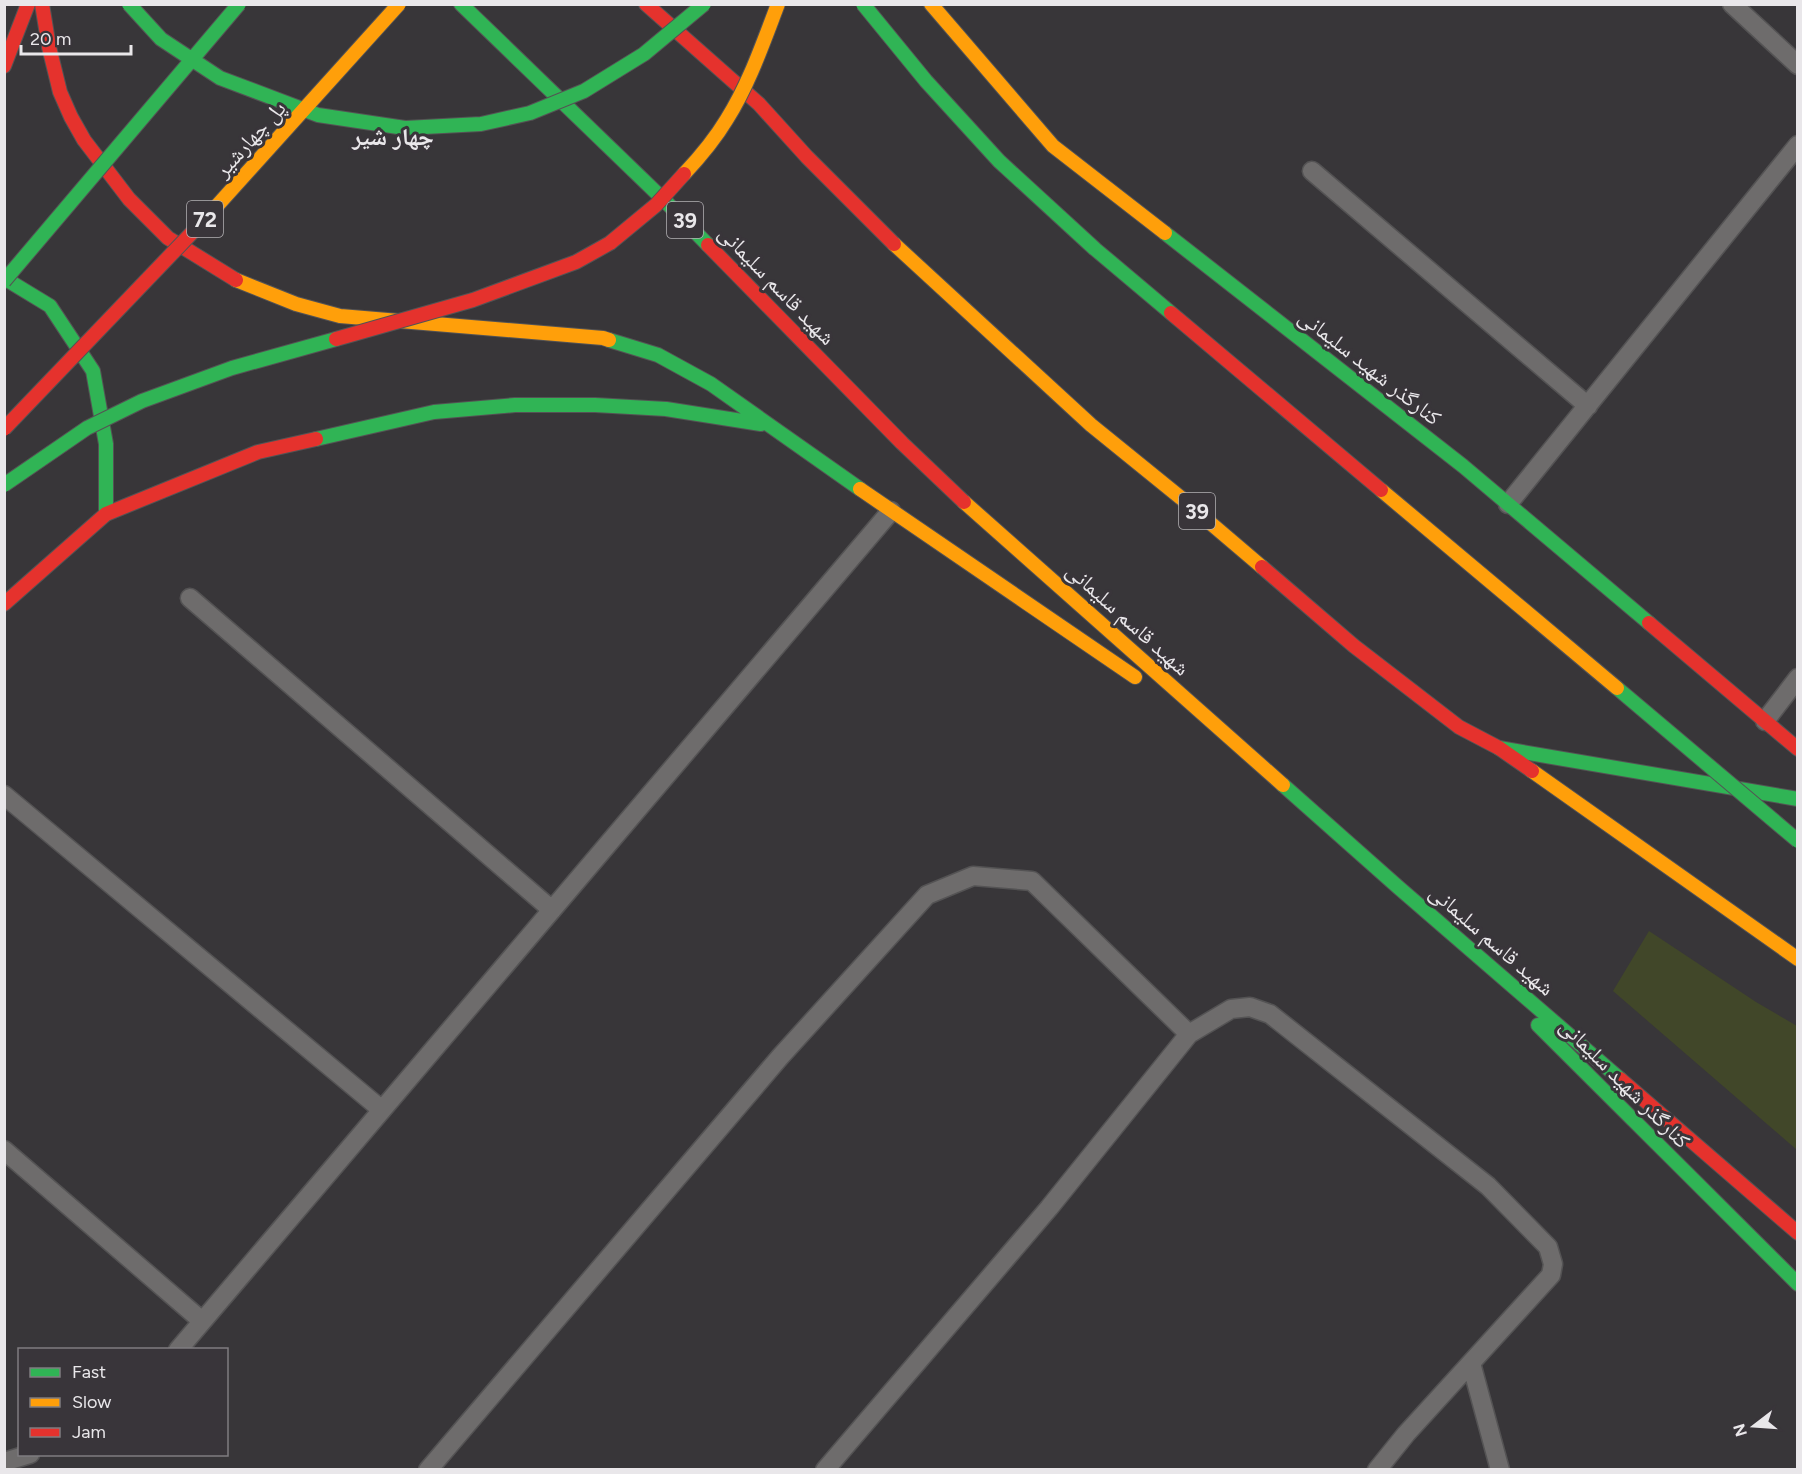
<svg xmlns="http://www.w3.org/2000/svg" width="1802" height="1474" viewBox="0 0 1802 1474" font-family="Figtree,'Noto Naskh Arabic',sans-serif">
	<style>
		.green { fill: #414729 }
		.lines { fill: none; stroke-linecap: round; stroke-linejoin: round }
		.lane-casing { stroke: #545354; stroke-width: 21 }
		.fast-casing { stroke: #545354; stroke-width: 16 }
		.slow-casing { stroke: #545354; stroke-width: 16 }
		.jam-casing { stroke: #545354; stroke-width: 16 }
		.lane { stroke: #6e6c6c; stroke-width: 18 }
		.fast { stroke: #30b455; stroke-width: 14 }
		.slow { stroke: #ff9f0a; stroke-width: 14 }
		.jam { stroke: #e5322d; stroke-width: 14 }
		.fast-bridge-casing { stroke: #545354; stroke-width: 16; stroke-linecap: butt }
		.slow-bridge-casing { stroke: #545354; stroke-width: 16; stroke-linecap: butt }
		.jam-bridge-casing { stroke: #545354; stroke-width: 16; stroke-linecap: butt }
		.fast-bridge { stroke: #30b455; stroke-width: 14 }
		.slow-bridge { stroke: #ff9f0a; stroke-width: 14 }
		.jam-bridge { stroke: #e5322d; stroke-width: 14 }
		.labels { text-anchor: middle; dominant-baseline: central; stroke-width: 6; stroke-linejoin: round; paint-order: stroke }
		.shield { fill: #39353a; stroke: #b4b2b5; stroke-width: 1.5 }
		.shield-label { font-size: 21px; font-weight: bold; fill: #e9e7ea }
		.street-label { font-size: 22px; fill: #e9e7ea; stroke: #39353a }
		.neighbourhood-label { font-size: 24px; font-weight: bold; fill: #e9e7ea; stroke: #39353a }
	</style>
	<rect width="100%" height="100%" fill="#383639"/>
	<path class="green" d="M 1649,931 L 1756,1002 L 1797,1026 L 1797,1150 L 1613,991 Z"/>
	<g class="lines">
		<defs>
			<path id="lane" d="M 1732,4 L 1798,65
				M 1312,171 L 1588,406
				M 1508,504 L 1798,145
				M 190,598 L 552,910
				M 1765,721 L 1798,678
				M 4,795 L 382,1110
				M 4,1150 L 202,1321
				M 178,1350 L 891,511
				M 1471,1363 L 1500,1470
				M 4,1462 L 30,1454
				M 428,1470 L 780,1057 L 927,895 L 973,876 L 1032,881 L 1189,1034
				M 825,1470 L 1049,1208 L 1189,1034 L 1231,1009 L 1250,1007 L 1270,1014 L 1488,1186 L 1548,1247 L 1553,1264 L 1551,1275 L 1406,1434 L 1377,1470"/>
			<path id="fast" d="M 461,4 L 667,203 L 708,245
				M 1165,233 L 1463,466 L 1649,623
				M 4,278 L 50,306 L 93,371 L 106,444 L 106,514
				M 609,340 L 658,355 L 711,384 L 860,489
				M 316,439 L 434,412 L 515,405 L 595,405 L 666,409 L 761,424
				M 1499,748 L 1798,799
				M 1283,785 L 1398,887 L 1620,1079
				M 1538,1025 L 1798,1284"/>
			<path id="slow" d="M 931,4 L 1053,146 L 1165,233
				M 894,244 L 1091,425 L 1181,498 L 1262,567
				M 236,280 L 296,304 L 340,316 L 603,338 L 609,340
				M 860,489 L 1135,677
				M 964,502 L 1283,785
				M 1532,771 L 1798,959"/>
			<path id="jam" d="M 42,4 L 49,47 L 60,92 L 71,117 L 84,140 L 129,199 L 168,238 L 236,280
				M 646,4 L 759,104 L 807,157 L 894,244
				M 4,66 L 28,4
				M 708,245 L 902,443 L 964,502
				M 1262,567 L 1354,646 L 1459,727 L 1499,748 L 1532,771
				M 4,604 L 106,514 L 258,452 L 316,439
				M 1649,623 L 1798,749
				M 1620,1079 L 1798,1233"/>
		</defs>
		<use href="#lane" class="lane-casing"/>
		<use href="#fast" class="fast-casing"/>
		<use href="#slow" class="slow-casing"/>
		<use href="#jam" class="jam-casing"/>
		<use href="#lane" class="lane"/>
		<use href="#fast" class="fast"/>
		<use href="#slow" class="slow"/>
		<use href="#jam" class="jam"/>
		<defs>
			<path id="fast-bridge" d="M 129,4 L 161,39 L 220,78 L 318,115 L 405,128 L 481,124 L 530,113 L 584,91 L 644,54 L 704,4
				M 863,4 L 926,81 L 999,161 L 1095,249 L 1171,313
				M 4,281 L 239,4
				M 4,485 L 87,428 L 142,401 L 232,368 L 336,339
				M 1617,688 L 1798,841"/>
			<path id="slow-bridge" d="M 684,174 C 700,157 715,139 727,119 C 749,84 763,43 778,4
				M 206,218 L 399,4
				M 1381,490 L 1617,688"/>
			<path id="jam-bridge" d="M 1171,313 L 1381,490
				M 336,339 L 473,300 L 576,262 L 610,243 L 656,205 L 684,174
				M 4,429 L 206,218"/>
		</defs>
		<use href="#fast-bridge" class="fast-bridge-casing"/>
		<use href="#slow-bridge" class="slow-bridge-casing"/>
		<use href="#jam-bridge" class="jam-bridge-casing"/>
		<use href="#fast-bridge" class="fast-bridge"/>
		<use href="#slow-bridge" class="slow-bridge"/>
		<use href="#jam-bridge" class="jam-bridge"/>
	</g>
	<g class="labels">
		<g class="shield">
			<rect x="187" y="201" width="36" height="36" rx="4.5"/>
			<rect x="667" y="202" width="36" height="36" rx="4.5"/>
			<rect x="1179" y="493" width="36" height="36" rx="4.5"/>
		</g>
		<g class="shield-label">
			<text x="205" y="219">72</text>
			<text x="685" y="220">39</text>
			<text x="1197" y="511">39</text>
		</g>
		<g class="street-label">
			<text transform="translate(250 139) rotate(-48)">پل چهارشیر</text>
			<text transform="translate(777 285) rotate(46)">شهید قاسم سلیمانی</text>
			<text transform="translate(1370 367) rotate(38)">کنارگذر شهید سلیمانی</text>
			<text transform="translate(1128 619) rotate(42)">شهید قاسم سلیمانی</text>
			<text transform="translate(1492 940) rotate(41)">شهید قاسم سلیمانی</text>
			<text transform="translate(1625 1083) rotate(45)">کنارگذر شهید سلیمانی</text>
		</g>
		<g class="neighbourhood-label">
			<text x="393" y="136">چهار شیر</text>
		</g>
	</g>
	<rect width="1802" height="1474" fill="none" stroke="#e9e7ea" stroke-width="12"/>
	<rect x="18" y="1348" width="210" height="108" fill="#39353a" stroke="#7f7c80" stroke-width="1.5"/>
	<rect x="30" y="1368" width="30" height="9" fill="#30b455" stroke="#7f7c80" stroke-width="1.5"/>
	<text x="72" y="1378" font-size="18" fill="#e9e7ea">Fast</text>
	<rect x="30" y="1398" width="30" height="9" fill="#ff9f0a" stroke="#7f7c80" stroke-width="1.5"/>
	<text x="72" y="1408" font-size="18" fill="#e9e7ea">Slow</text>
	<rect x="30" y="1428" width="30" height="9" fill="#e5322d" stroke="#7f7c80" stroke-width="1.5"/>
	<text x="72" y="1438" font-size="18" fill="#e9e7ea">Jam</text>
	<g transform="translate(1754 1426) rotate(253)" stroke="#39353a" stroke-width="4.5" paint-order="stroke">
	<path d="M0-4.5L10 22L0 15L-10 22Z" fill="#e9e7ea"/>
	<text y="-9" font-size="16" font-weight="bold" text-anchor="middle" fill="#e9e7ea">N</text>
	</g>
	<path d="M21 45v9h110v-9" fill="none" stroke="#e9e7ea" stroke-width="3"/>
	<text x="30" y="45" font-size="18" fill="#e9e7ea" stroke="#39353a" stroke-width="4.5" paint-order="stroke">20 m</text>
</svg>
